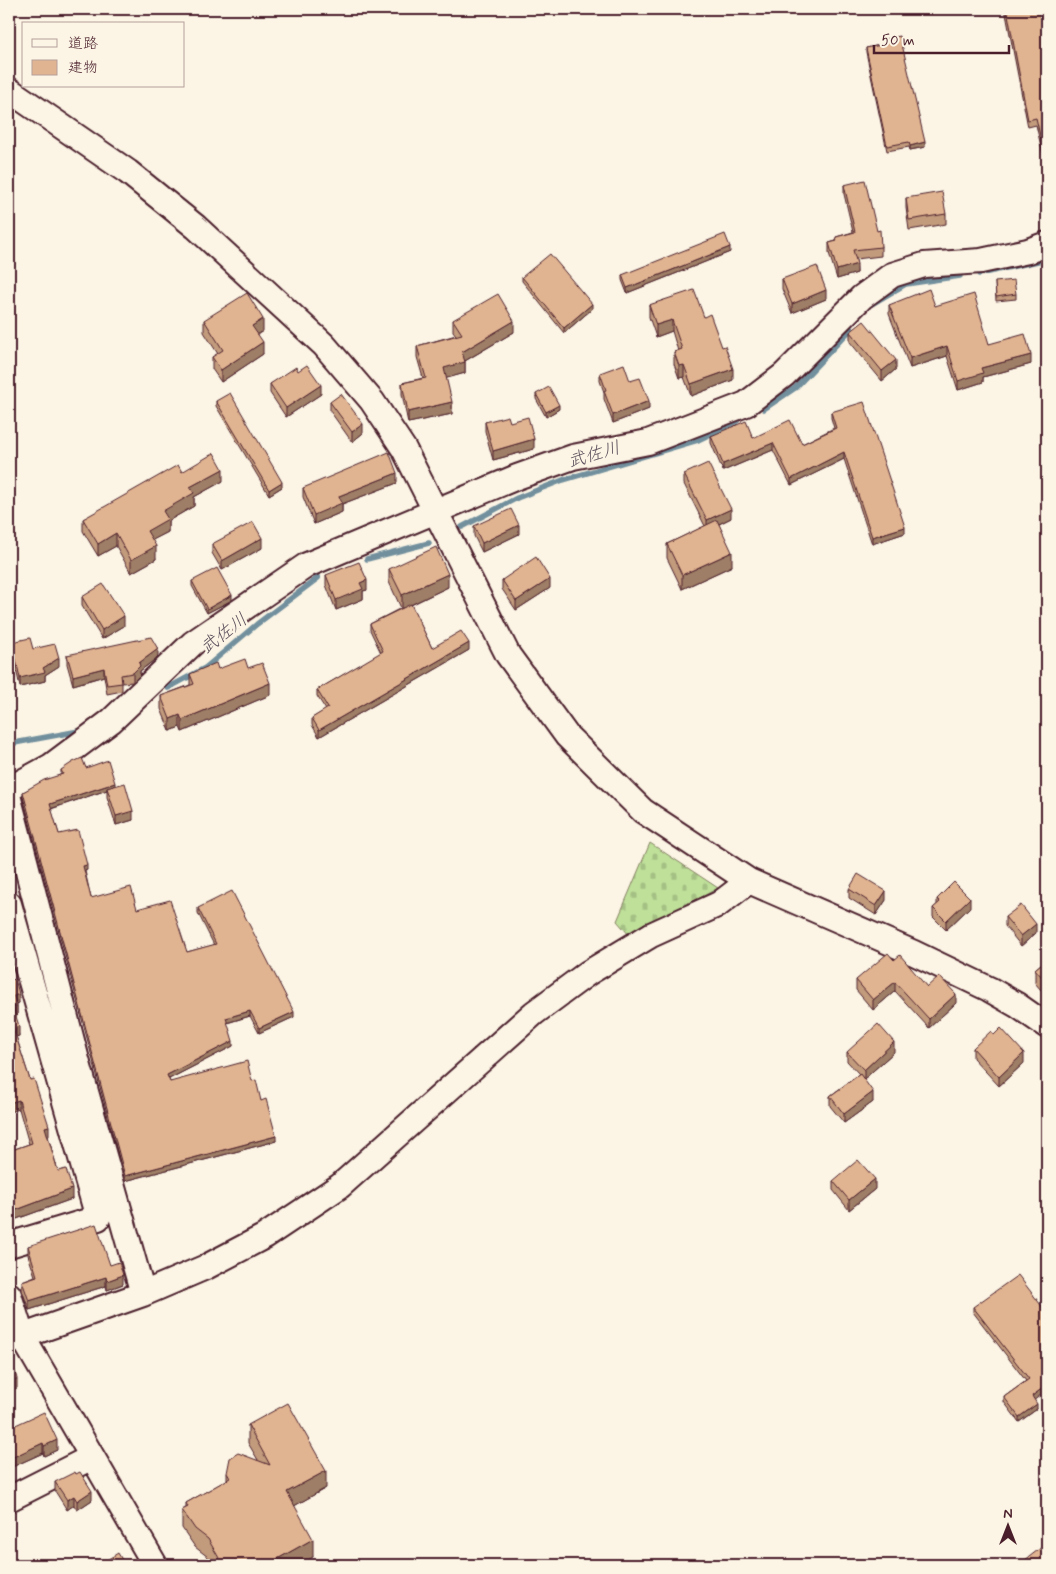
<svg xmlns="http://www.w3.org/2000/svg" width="1056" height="1574" viewBox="0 0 1056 1574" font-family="Mynerve,'Klee One',sans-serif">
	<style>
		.cemetery { fill: url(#cemetery-stones); stroke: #848062 }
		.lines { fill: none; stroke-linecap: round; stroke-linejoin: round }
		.stream { stroke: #718f9d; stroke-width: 5.5 }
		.minor-casing { stroke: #4a1f2b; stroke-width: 28 }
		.minor { stroke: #fcf5e5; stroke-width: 24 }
		.wall { fill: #c29b7d; stroke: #4a1f2b }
		.shaded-wall { fill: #9e7e66; stroke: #4a1f2b }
		.building { fill: #e1b491; stroke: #4a1f2b }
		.labels { text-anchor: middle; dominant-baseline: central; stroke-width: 5; stroke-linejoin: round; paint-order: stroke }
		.water-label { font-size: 18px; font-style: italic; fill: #5a4e5a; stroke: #fcf5e5 }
	</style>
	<defs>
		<pattern id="cemetery-stones" width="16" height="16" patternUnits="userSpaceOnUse" patternTransform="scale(1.25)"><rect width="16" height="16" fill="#bee099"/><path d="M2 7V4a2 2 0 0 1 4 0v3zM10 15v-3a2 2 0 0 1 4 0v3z" fill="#a5c084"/></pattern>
	</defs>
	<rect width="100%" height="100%" fill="#fcf5e5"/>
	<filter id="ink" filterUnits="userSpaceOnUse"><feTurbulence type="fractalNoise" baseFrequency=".02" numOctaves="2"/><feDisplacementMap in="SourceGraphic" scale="10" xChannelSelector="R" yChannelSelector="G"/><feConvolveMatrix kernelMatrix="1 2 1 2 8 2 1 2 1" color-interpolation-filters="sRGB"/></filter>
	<g filter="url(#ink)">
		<path class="cemetery" d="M 650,843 L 718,888 L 630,936 L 617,921 Z"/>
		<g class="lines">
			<path class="stream" d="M 979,274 L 1047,259
				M 872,304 L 906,284 L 960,276
				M 764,409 L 795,388 L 851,329
				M 462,527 L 517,498 L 563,480 L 698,440 L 737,421
				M 367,559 L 429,543
				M 168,688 L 205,668 L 257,624 L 318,578
				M 9,744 L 79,731"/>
			<defs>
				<path id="minor" d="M 9,90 L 128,172 L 196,227 L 324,345 L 372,401 L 404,449 L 508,655 L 567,736 L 643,811 L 749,881 L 914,953 L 989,989 L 1017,1005 L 1047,1026
					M 9,789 L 51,766 L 111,721 L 193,643 L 307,565 L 517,477 L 573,457 L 648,442 L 746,404 L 784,375 L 862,297 L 892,275 L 924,265 L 981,261 L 1028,251 L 1047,244
					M 9,799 L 77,1060 L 143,1294
					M 9,904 L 98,1218 L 9,1245
					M 9,1295 L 22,1336 L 155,1565
					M 9,1341 L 143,1294 L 206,1267 L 265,1236 L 340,1186 L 534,1013 L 588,973 L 651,935 L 719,904 L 749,881
					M 9,1499 L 92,1457"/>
			</defs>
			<use href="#minor" class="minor-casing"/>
			<use href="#minor" class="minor"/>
		</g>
		<path class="wall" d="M 1005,9 L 1047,9 L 1047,172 L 1036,125 L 1028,127 Z
			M 885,39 L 925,147 L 910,150 L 909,147 L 887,151 L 866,52 L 866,48 L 885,44 Z
			M 844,185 L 877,231 L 881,247 L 881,256 L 856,259 L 857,273 L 837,279 L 829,253 L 829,243 L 836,241 L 836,237 L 853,232 L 844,194 Z
			M 906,198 L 946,214 L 946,224 L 909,230 L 906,208 Z
			M 730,252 L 627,293 L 622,280 L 622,275 Z
			M 522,277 L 592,309 L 564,333 L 522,281 Z
			M 782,279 L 826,299 L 792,313 L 782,289 Z
			M 995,282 L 1016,294 L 1016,299 L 996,301 Z
			M 1047,287 L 1047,323 L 1044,297 L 1044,288 Z
			M 649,305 L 704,317 L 733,380 L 691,396 L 684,377 L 679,378 L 674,364 L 674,352 L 678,351 L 672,331 L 656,337 L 649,317 Z
			M 889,305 L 935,306 L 989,344 L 1031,364 L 983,377 L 983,382 L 958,390 L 947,356 L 910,368 L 889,314 Z
			M 204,320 L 263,331 L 257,334 L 263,354 L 221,382 L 212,369 L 212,357 L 218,354 L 204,332 Z
			M 453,320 L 514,332 L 465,361 L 465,373 L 446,378 L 452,414 L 408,423 L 402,394 L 402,383 L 423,378 L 417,357 L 417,346 L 456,335 L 453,331 Z
			M 850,332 L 896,369 L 882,381 L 850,342 Z
			M 298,371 L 321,394 L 286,417 L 270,393 L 270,384 Z
			M 600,373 L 630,381 L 649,409 L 613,423 L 604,399 L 604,392 L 600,381 Z
			M 536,394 L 559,409 L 546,417 L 536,399 Z
			M 216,401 L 282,487 L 269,495 L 216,406 Z
			M 330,402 L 363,433 L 352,442 L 330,411 Z
			M 831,412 L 905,533 L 872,544 L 844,459 L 791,485 L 773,450 L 723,471 L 711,443 L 711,436 L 753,438 L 802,444 L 834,428 L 831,418 Z
			M 485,422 L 510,422 L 534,449 L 493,460 L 485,431 Z
			M 182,472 L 223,481 L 194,497 L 194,506 L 168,521 L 168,532 L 152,540 L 156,559 L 131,573 L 116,546 L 98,556 L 83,531 L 83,519 Z
			M 684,474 L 731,518 L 719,524 L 732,566 L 682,589 L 667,558 L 667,544 L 705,526 L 684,484 Z
			M 397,483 L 342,504 L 342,512 L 314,524 L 303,497 L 303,488 Z
			M 474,526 L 519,534 L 482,552 L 474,536 Z
			M 212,544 L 262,548 L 222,570 L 212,553 Z
			M 389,569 L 448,587 L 411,605 L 432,648 L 469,650 L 319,737 L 312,725 L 312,718 L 326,710 L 317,696 L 317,690 L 381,653 L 370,630 L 370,624 L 401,608 L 389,582 Z
			M 326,575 L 367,590 L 363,591 L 363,599 L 336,610 L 326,585 Z
			M 502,580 L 550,588 L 516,610 L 502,589 Z
			M 192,581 L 232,600 L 207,613 L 192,586 Z
			M 82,597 L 124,626 L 102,639 L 82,606 Z
			M 12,642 L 33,649 L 59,666 L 45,675 L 45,681 L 20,687 L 12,651 Z
			M 67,655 L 158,657 L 140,671 L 140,675 L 133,682 L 122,683 L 122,691 L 107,694 L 104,676 L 73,685 L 67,664 Z
			M 218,669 L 270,695 L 182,732 L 180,727 L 170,731 L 161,709 L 161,696 L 190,685 L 190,674 Z
			M 86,768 L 115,786 L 133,820 L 116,825 L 107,797 L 107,790 L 51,809 L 59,834 L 87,870 L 85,871 L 91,898 L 137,909 L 187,952 L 214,945 L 198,913 L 198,908 L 294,1017 L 259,1033 L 250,1016 L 227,1023 L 233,1046 L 169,1079 L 170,1082 L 252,1081 L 261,1101 L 276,1141 L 125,1181 L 23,797 L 23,792 L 61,775 L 61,770 Z
			M 849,889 L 886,900 L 876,915 L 849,898 Z
			M 937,899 L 970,907 L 946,930 L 933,917 L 933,908 L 937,905 Z
			M 1005,917 L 1036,933 L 1021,946 L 1005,926 Z
			M 1047,959 L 1047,997 L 1035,983 L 1035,969 Z
			M 894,960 L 927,987 L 956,1003 L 929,1028 L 895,991 L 873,1010 L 856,990 L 856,980 Z
			M 9,980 L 19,1003 L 17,1004 L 17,1015 L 16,1016 L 19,1036 L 16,1036 L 30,1080 L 49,1136 L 48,1136 L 58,1171 L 72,1199 L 11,1221 L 10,1218 L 9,1218 L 9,1151 L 29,1144 L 19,1109 L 9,1112 Z
			M 973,1048 L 1024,1063 L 999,1086 L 973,1058 Z
			M 847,1052 L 894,1052 L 864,1079 L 860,1075 L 873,1102 L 844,1123 L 830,1106 L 830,1096 L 859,1074 L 847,1061 Z
			M 1047,1098 L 1047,1112 L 1045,1109 L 1045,1100 Z
			M 833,1181 L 875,1189 L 849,1210 L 833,1190 Z
			M 28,1246 L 110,1265 L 123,1284 L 107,1290 L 106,1286 L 29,1310 L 22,1290 L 22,1281 L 35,1276 L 28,1255 Z
			M 973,1307 L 1047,1313 L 1034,1400 L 1037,1409 L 1019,1422 L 1004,1402 L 1004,1397 L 1026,1381 L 973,1312 Z
			M 248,1425 L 326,1488 L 294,1506 L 313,1557 L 299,1565 L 213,1565 L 208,1557 L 195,1547 L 182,1528 L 182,1510 L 186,1508 L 186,1503 L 227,1480 L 227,1473 L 258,1460 L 248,1443 Z
			M 9,1428 L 57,1450 L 44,1456 L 43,1453 L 12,1467 L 12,1473 Z
			M 55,1482 L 92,1500 L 77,1510 L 74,1505 L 67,1510 L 55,1491 Z"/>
		<path class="shaded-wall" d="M 925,142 L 925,147 L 910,150 L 910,146 Z
			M 730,247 L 730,252 L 627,293 L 627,288 Z
			M 857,264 L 857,273 L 837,279 L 837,270 Z
			M 826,290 L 826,299 L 792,313 L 792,304 Z
			M 592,304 L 592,309 L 564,333 L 564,328 Z
			M 263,319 L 263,331 L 252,338 L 252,326 Z
			M 672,320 L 672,331 L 656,337 L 656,325 Z
			M 514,321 L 514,332 L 463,362 L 465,362 L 465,373 L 444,379 L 444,368 L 462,352 Z
			M 263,342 L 263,354 L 221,382 L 221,370 Z
			M 947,346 L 947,356 L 910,368 L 910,358 Z
			M 1031,355 L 1031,364 L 983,377 L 983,382 L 958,390 L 958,381 L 981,368 Z
			M 896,360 L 896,369 L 882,381 L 882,371 Z
			M 684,365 L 684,377 L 679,378 L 679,366 Z
			M 733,369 L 733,380 L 691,396 L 691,384 Z
			M 321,385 L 321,394 L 286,417 L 286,408 Z
			M 649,401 L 649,409 L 613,423 L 613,415 Z
			M 452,402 L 452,414 L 408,423 L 408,412 Z
			M 559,405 L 559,409 L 546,417 L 546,412 Z
			M 363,424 L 363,433 L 352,442 L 352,432 Z
			M 534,439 L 534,449 L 493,460 L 493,451 Z
			M 773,443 L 773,450 L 723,471 L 723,464 Z
			M 844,452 L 844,459 L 791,485 L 791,479 Z
			M 223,469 L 223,481 L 194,497 L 194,506 L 168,521 L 168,532 L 147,543 L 147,531 L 163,511 L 190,487 Z
			M 397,473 L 397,483 L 342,504 L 342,512 L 314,524 L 314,515 L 339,496 Z
			M 282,482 L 282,487 L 269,495 L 269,490 Z
			M 731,509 L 731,518 L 707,530 L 707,520 Z
			M 519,525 L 519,534 L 482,552 L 482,543 Z
			M 905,527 L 905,533 L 872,544 L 872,537 Z
			M 116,533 L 116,546 L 98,556 L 98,544 Z
			M 262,538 L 262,548 L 222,570 L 222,561 Z
			M 156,546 L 156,559 L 131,573 L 131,560 Z
			M 732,552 L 732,566 L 682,589 L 682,575 Z
			M 448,574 L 448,587 L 402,609 L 402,595 Z
			M 550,579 L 550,588 L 516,610 L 516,601 Z
			M 367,580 L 367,590 L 363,591 L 363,599 L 336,610 L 336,600 L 360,583 Z
			M 232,595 L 232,600 L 207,613 L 207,609 Z
			M 124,616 L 124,626 L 102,639 L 102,630 Z
			M 469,643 L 469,650 L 319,737 L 319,730 Z
			M 158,649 L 158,657 L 140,671 L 140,675 L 133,682 L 133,673 L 139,663 Z
			M 59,658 L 59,666 L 45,675 L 45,681 L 20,687 L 20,678 L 43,668 Z
			M 104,668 L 104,676 L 73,685 L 73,676 Z
			M 270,683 L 270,695 L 182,732 L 182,720 Z
			M 180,715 L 180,727 L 170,731 L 170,719 Z
			M 115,783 L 115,788 L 107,788 L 107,790 L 50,809 L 50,804 Z
			M 133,811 L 133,820 L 116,825 L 116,816 Z
			M 87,865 L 87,870 L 83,871 L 83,866 Z
			M 886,891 L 886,900 L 876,915 L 876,906 Z
			M 970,898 L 970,907 L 946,930 L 946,921 Z
			M 1036,924 L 1036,933 L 1021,946 L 1021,936 Z
			M 895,982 L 895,991 L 873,1010 L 873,1000 Z
			M 19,994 L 19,1003 L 14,1005 L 14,996 Z
			M 956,994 L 956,1003 L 929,1028 L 929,1019 Z
			M 17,1006 L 17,1015 L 13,1016 L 13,1007 Z
			M 250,1011 L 250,1016 L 226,1023 L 226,1018 Z
			M 294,1012 L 294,1017 L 259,1033 L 259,1028 Z
			M 19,1026 L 19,1036 L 16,1037 L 16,1027 Z
			M 233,1041 L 233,1046 L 167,1080 L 167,1075 Z
			M 894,1042 L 894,1052 L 864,1079 L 864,1070 Z
			M 1024,1053 L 1024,1063 L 999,1086 L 999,1077 Z
			M 873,1092 L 873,1102 L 844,1123 L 844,1114 Z
			M 19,1100 L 19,1109 L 9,1112 L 9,1103 Z
			M 49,1126 L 49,1136 L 45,1137 L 45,1127 Z
			M 276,1136 L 276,1141 L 125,1181 L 125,1176 Z
			M 875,1179 L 875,1189 L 849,1210 L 849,1200 Z
			M 72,1189 L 72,1199 L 11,1221 L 11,1212 Z
			M 10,1208 L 10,1218 L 9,1218 L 9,1209 Z
			M 123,1275 L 123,1284 L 107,1290 L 107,1281 Z
			M 106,1277 L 106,1286 L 29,1310 L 29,1301 Z
			M 17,1379 L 17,1388 L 9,1391 L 9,1381 Z
			M 1047,1385 L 1047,1390 L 1032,1402 L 1032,1396 Z
			M 1037,1404 L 1037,1409 L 1019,1422 L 1019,1417 Z
			M 57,1440 L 57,1450 L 44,1456 L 44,1446 Z
			M 43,1443 L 43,1453 L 12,1467 L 12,1473 L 9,1474 L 9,1459 Z
			M 326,1471 L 326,1488 L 287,1510 L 287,1492 Z
			M 92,1491 L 92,1500 L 77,1510 L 77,1501 Z
			M 74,1496 L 74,1505 L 67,1510 L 67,1500 Z
			M 313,1539 L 313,1557 L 299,1565 L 272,1565 L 272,1562 Z"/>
		<path class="building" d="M 1007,9 L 1047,9 L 1047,165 L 1036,118 L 1028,120 Z
			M 900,36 L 925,142 L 910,146 L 909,142 L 887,146 L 866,48 L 886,44 L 885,39 Z
			M 865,180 L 877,231 L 880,230 L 881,247 L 853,250 L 857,264 L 837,270 L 829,243 L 837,241 L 836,237 L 855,232 L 844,185 Z
			M 942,192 L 946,214 L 909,220 L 906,198 Z
			M 725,234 L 730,247 L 627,288 L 622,275 Z
			M 550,254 L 592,304 L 564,328 L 522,277 Z
			M 817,266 L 826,290 L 792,304 L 782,279 Z
			M 1014,280 L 1016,294 L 996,297 L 995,282 Z
			M 1047,287 L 1047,314 L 1044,288 Z
			M 929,289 L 935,306 L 974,294 L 989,344 L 1025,334 L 1031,355 L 981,368 L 983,373 L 958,381 L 947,346 L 910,358 L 889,305 Z
			M 694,290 L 704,317 L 710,314 L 722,347 L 725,346 L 733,369 L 691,384 L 684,365 L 679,366 L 674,352 L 682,349 L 672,320 L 656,325 L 649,305 Z
			M 247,293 L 263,319 L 252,326 L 263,342 L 221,370 L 212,357 L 223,350 L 204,320 Z
			M 498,294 L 514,321 L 462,352 L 465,362 L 444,368 L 452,402 L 408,412 L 402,383 L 426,378 L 417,346 L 462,334 L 453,320 Z
			M 864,321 L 896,360 L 882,371 L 850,332 Z
			M 624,364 L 630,381 L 640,378 L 649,401 L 613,415 L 604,391 L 606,390 L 600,373 Z
			M 307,365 L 321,385 L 286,408 L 270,384 L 296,367 L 298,371 Z
			M 549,387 L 559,405 L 546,412 L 536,394 Z
			M 230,393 L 282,482 L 269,490 L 216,401 Z
			M 341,394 L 363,424 L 352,432 L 330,402 Z
			M 864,402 L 905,527 L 872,537 L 844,452 L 791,479 L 773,443 L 723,464 L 711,436 L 746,421 L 753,438 L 790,420 L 802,444 L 836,428 L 831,412 Z
			M 508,416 L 510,422 L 528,417 L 534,439 L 493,451 L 485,422 Z
			M 389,452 L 397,473 L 339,496 L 342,503 L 314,515 L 303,488 Z
			M 214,453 L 223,469 L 190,487 L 194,493 L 163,511 L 168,519 L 147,531 L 156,546 L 131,560 L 116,533 L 98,544 L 83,519 L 178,465 L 182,472 Z
			M 708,463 L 731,509 L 707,520 L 684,474 Z
			M 511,509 L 519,525 L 482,543 L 474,526 Z
			M 717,520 L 732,552 L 682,575 L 667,544 Z
			M 253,522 L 262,538 L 222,561 L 212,544 Z
			M 436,547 L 448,574 L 402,595 L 389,569 Z
			M 536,557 L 550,579 L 516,601 L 502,580 Z
			M 359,562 L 367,580 L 360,583 L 363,589 L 336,600 L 326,575 Z
			M 217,568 L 232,595 L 207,609 L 192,581 Z
			M 103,584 L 124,616 L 102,630 L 82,597 Z
			M 411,604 L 432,648 L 461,631 L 469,643 L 319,730 L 312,718 L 328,708 L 317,690 L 383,651 L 370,624 Z
			M 151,637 L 158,649 L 139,663 L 140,666 L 133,673 L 121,675 L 122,683 L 107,685 L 104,668 L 73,676 L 67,655 Z
			M 30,638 L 33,649 L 55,644 L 59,658 L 43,668 L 45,672 L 20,678 L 12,642 Z
			M 245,659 L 248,668 L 262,663 L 270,683 L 182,720 L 180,715 L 170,719 L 161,696 L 194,684 L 190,674 L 216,663 L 218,669 Z
			M 82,758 L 86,768 L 108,760 L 115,783 L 50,804 L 59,834 L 78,830 L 87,865 L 83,866 L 91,898 L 131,887 L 137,909 L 170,900 L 187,952 L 216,944 L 198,908 L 232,891 L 294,1012 L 259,1028 L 250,1011 L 226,1018 L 233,1041 L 167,1075 L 170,1082 L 247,1061 L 252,1081 L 256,1080 L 261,1101 L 266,1099 L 276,1136 L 125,1176 L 23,792 L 44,780 L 63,774 L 61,770 L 73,762 Z
			M 125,783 L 133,811 L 116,816 L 107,788 Z
			M 858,874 L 886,891 L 876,906 L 849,889 Z
			M 954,882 L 970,898 L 946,921 L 933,908 L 940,902 L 937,899 Z
			M 1021,905 L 1036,924 L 1021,936 L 1005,917 Z
			M 888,953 L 894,960 L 900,955 L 927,987 L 939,976 L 956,994 L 929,1019 L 895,982 L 873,1000 L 856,980 Z
			M 1047,959 L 1047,983 L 1035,969 Z
			M 15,979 L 19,994 L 14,996 L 17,1006 L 13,1007 L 19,1026 L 16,1027 L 15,1033 L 30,1080 L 34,1079 L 49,1126 L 45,1127 L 58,1171 L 66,1169 L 72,1189 L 11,1212 L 10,1208 L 9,1209 L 9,1151 L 32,1143 L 19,1100 L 9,1103 L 9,980 L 9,981 Z
			M 878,1024 L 894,1042 L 864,1070 L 847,1052 Z
			M 1001,1028 L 1024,1053 L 999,1077 L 973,1048 L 991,1031 L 994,1035 Z
			M 860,1074 L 873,1092 L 844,1114 L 830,1096 Z
			M 858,1160 L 875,1179 L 849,1200 L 833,1181 Z
			M 96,1224 L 110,1265 L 119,1262 L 123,1275 L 107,1281 L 106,1277 L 29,1301 L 22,1281 L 37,1276 L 28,1246 Z
			M 1018,1275 L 1047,1313 L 1047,1385 L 1032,1396 L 1037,1404 L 1019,1417 L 1004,1397 L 1029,1379 L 973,1307 Z
			M 9,1353 L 10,1353 L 17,1379 L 9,1381 Z
			M 288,1403 L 326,1471 L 287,1492 L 313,1539 L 272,1562 L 274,1565 L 223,1565 L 208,1539 L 195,1529 L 182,1510 L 188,1507 L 186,1503 L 230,1478 L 227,1473 L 230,1458 L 238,1453 L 270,1465 L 248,1425 Z
			M 44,1412 L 57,1440 L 44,1446 L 43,1443 L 9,1459 L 12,1463 L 9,1465 L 9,1428 Z
			M 75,1472 L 76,1474 L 80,1472 L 92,1491 L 77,1501 L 74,1496 L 67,1500 L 55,1482 Z
			M 1047,1543 L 1047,1565 L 1021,1565 L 1020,1564 Z
			M 118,1553 L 125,1565 L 99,1565 Z"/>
	</g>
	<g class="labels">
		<g class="water-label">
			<text transform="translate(594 455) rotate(-16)">武佐川</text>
			<text transform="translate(224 634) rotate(-38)">武佐川</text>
		</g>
	</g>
	<rect width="1056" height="1574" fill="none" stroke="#fcf5e5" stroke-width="30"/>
	<rect x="15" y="15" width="1026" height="1544" fill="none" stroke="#4a1f2b" stroke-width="2" filter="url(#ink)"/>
	<rect x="22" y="22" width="162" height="65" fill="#fcf5e5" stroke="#b59f9b"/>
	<rect x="32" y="39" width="25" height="8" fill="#fcf5e5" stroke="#b59f9b"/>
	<text x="68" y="48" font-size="15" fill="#4a1f2b">道路</text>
	<rect x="32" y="60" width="25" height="15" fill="#e1b491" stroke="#b59f9b"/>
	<text x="68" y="72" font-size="15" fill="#4a1f2b">建物</text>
	<g transform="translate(1008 1526)" stroke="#fcf5e5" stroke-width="4" paint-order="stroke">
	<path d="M0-4L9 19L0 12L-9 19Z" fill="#4a1f2b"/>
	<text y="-8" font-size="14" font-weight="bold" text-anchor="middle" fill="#4a1f2b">N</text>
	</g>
	<path d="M874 45v8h135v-8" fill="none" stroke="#4a1f2b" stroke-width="2.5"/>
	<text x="881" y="45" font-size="15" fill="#4a1f2b" stroke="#fcf5e5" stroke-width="4" paint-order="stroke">50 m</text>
</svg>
